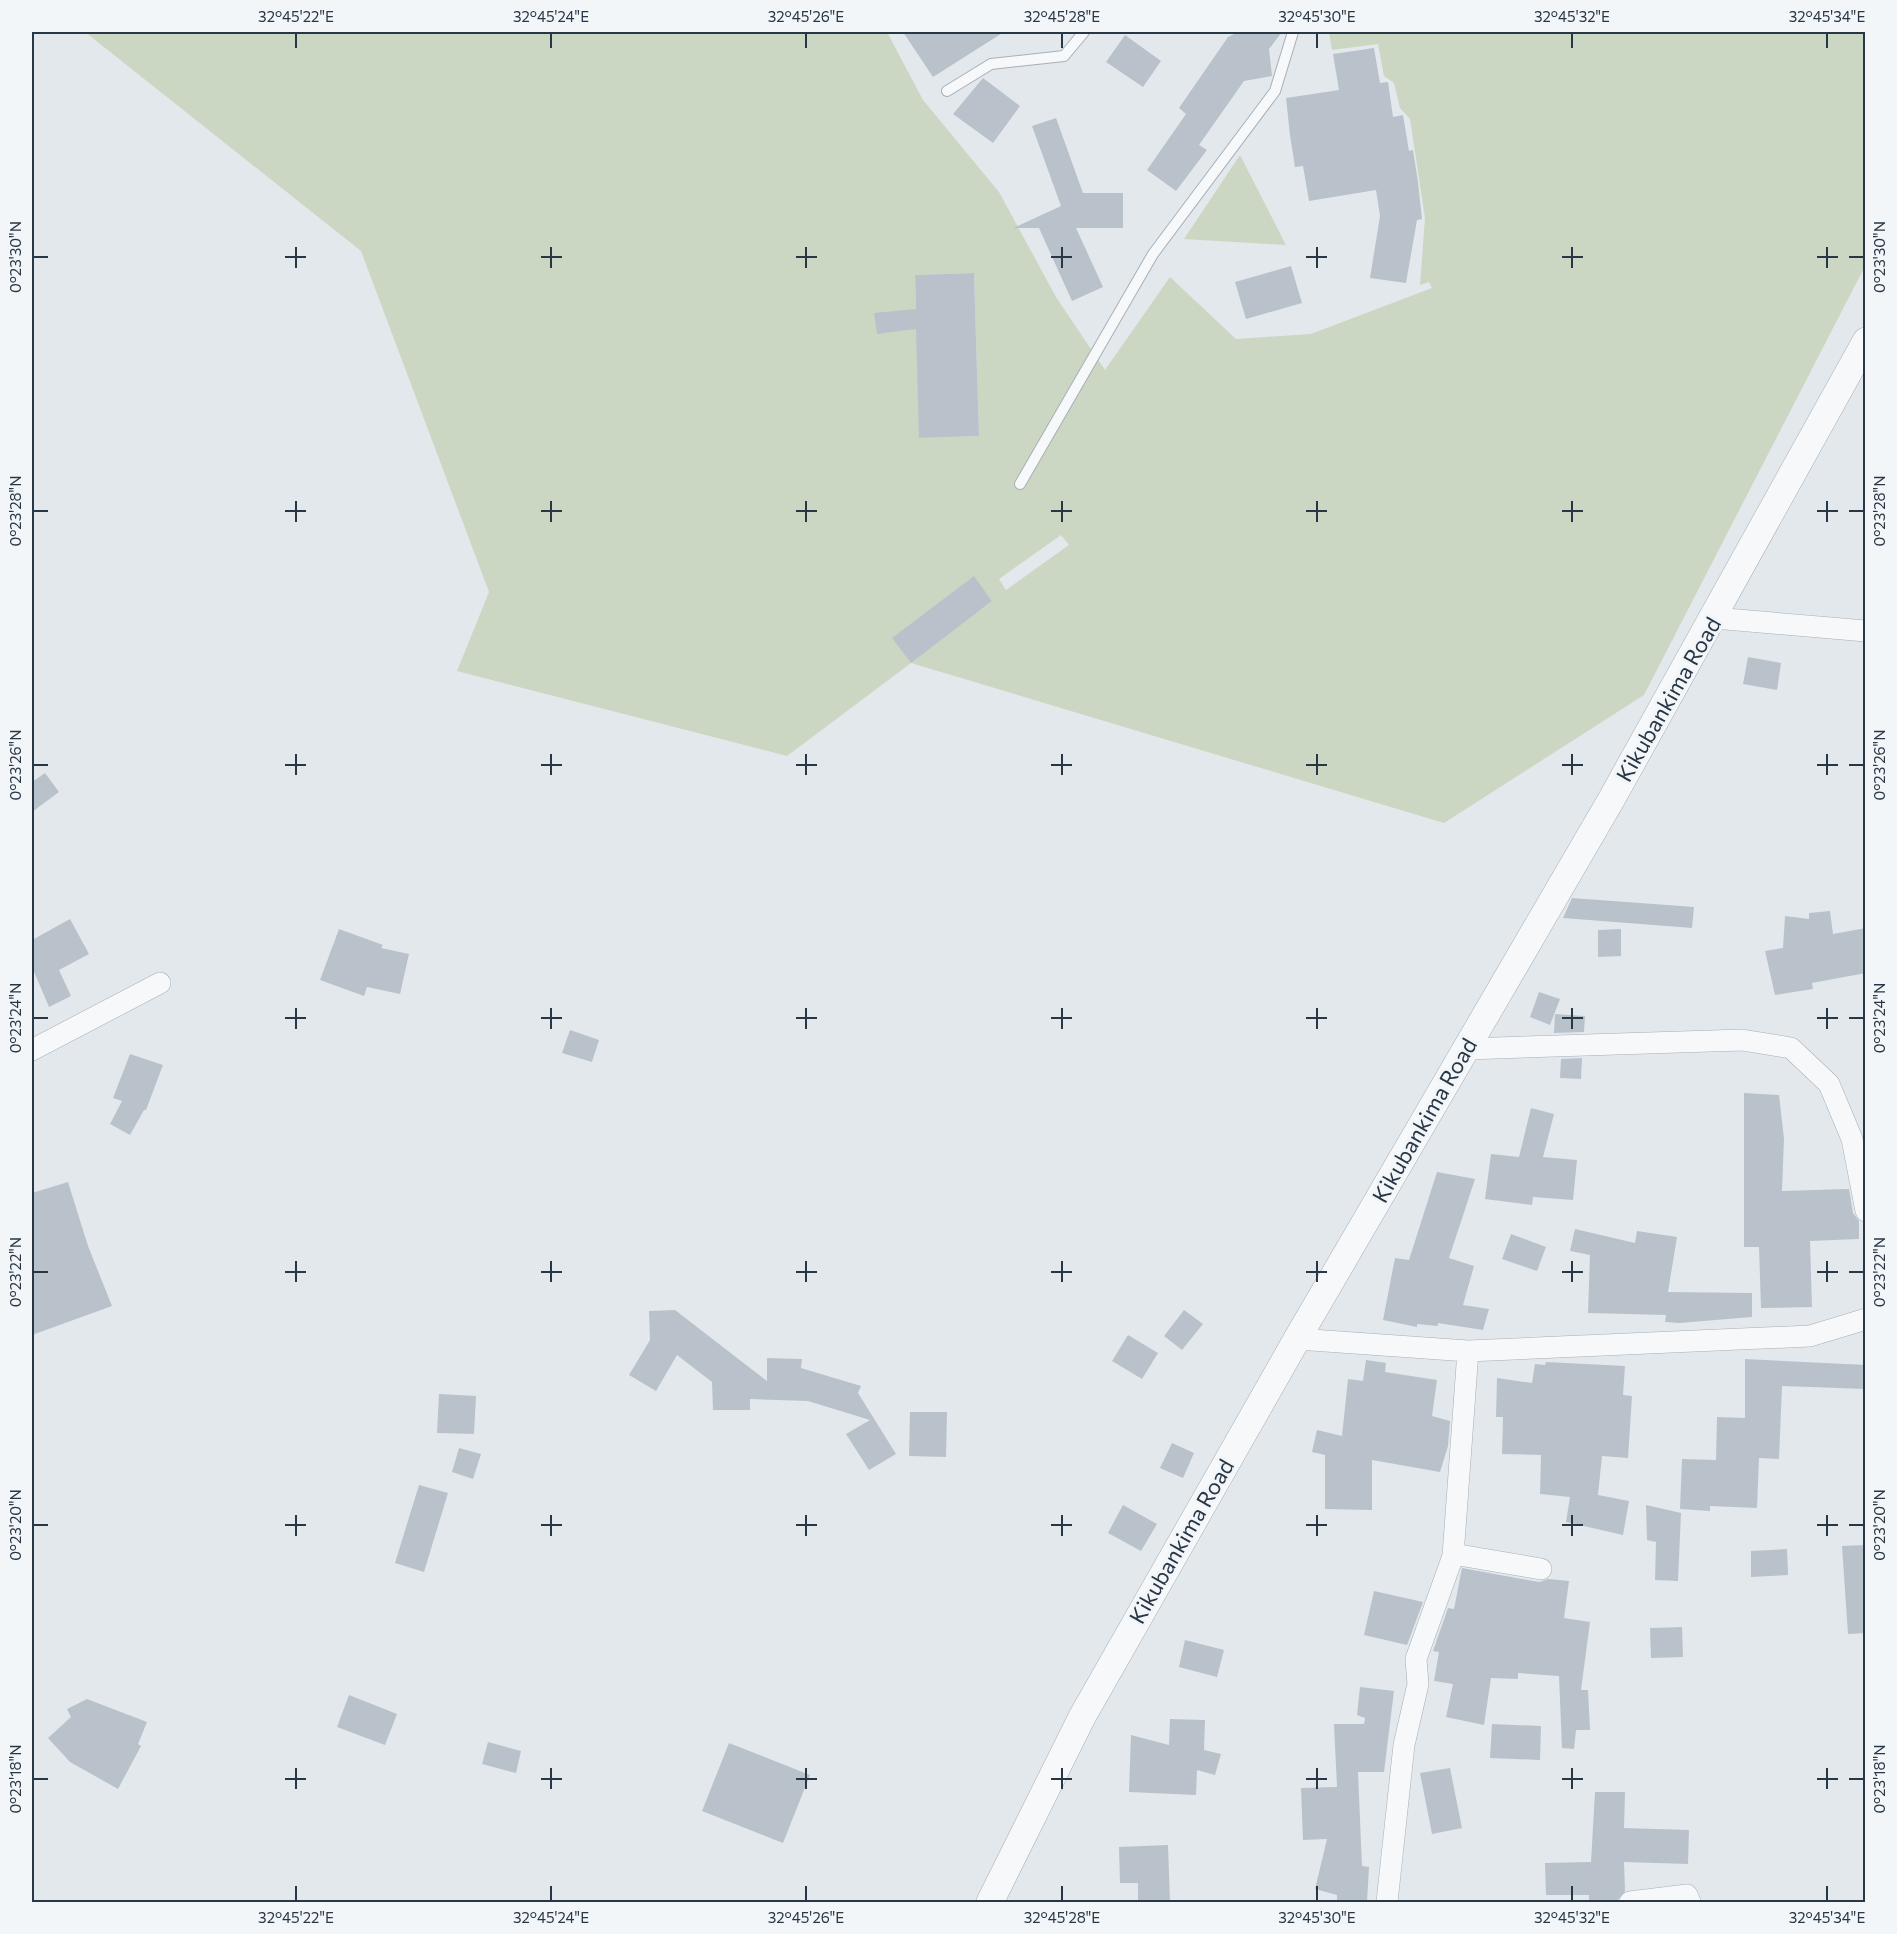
<svg xmlns="http://www.w3.org/2000/svg" width="1897" height="1934" viewBox="0 0 1897 1934" font-family="Commissioner,sans-serif">
	<style>
		.green { fill: #cbd7c3; fill-rule: evenodd }
		.building { fill: #b9c2cb }
		.lines { fill: none; stroke-linecap: round; stroke-linejoin: round }
		.service-casing { stroke: #a7afb7; stroke-width: 12 }
		.minor-casing { stroke: #a7afb7; stroke-width: 22 }
		.tertiary-casing { stroke: #a7afb7; stroke-width: 28 }
		.service { stroke: #f6f8fa; stroke-width: 10 }
		.minor { stroke: #f6f8fa; stroke-width: 21 }
		.tertiary { stroke: #f6f8fa; stroke-width: 27 }
		.ticks { fill: none; stroke: #283746; stroke-width: 2 }
		.labels { text-anchor: middle; dominant-baseline: central; stroke-width: 6; stroke-linejoin: round; paint-order: stroke }
		.street-label { font-size: 22px; fill: #283746; stroke: #f3f6f9 }
		.neatline { fill: none; stroke: #283746; stroke-width: 2 }
		.ticks-label { font-size: 15px; text-anchor: middle; fill: #283746 }
	</style>
	<rect width="100%" height="100%" fill="#e3e8ec"/>
	<path class="green" d="M 85,32 L 887,32 L 923,100 L 999,192 L 1056,297 L 1105,370 L 1170,277 L 1236,339 L 1311,334 L 1432,288 L 1429,282 L 1420,285 L 1425,218 L 1410,119 L 1400,108 L 1394,83 L 1384,76 L 1378,44 L 1332,50 L 1329,32 L 1865,32 L 1865,266 L 1644,695 L 1444,823 L 911,663 L 787,756 L 457,671 L 489,592 L 361,251 ZM 974,273 L 979,436 L 920,438 L 915,275 ZM 1061,535 L 1069,545 L 1006,590 L 999,579 ZM 974,577 L 992,601 L 911,662 L 893,638 Z
		M 1240,155 L 1286,245 L 1184,239 Z"/>
	<path class="building" d="M 903,32 L 1004,32 L 933,77 Z
		M 1238,32 L 1282,32 L 1269,49 L 1272,76 L 1244,81 L 1199,145 L 1207,150 L 1176,191 L 1147,170 L 1186,114 L 1179,108 L 1228,37 Z
		M 1125,35 L 1161,61 L 1143,87 L 1106,62 Z
		M 1374,48 L 1380,83 L 1388,82 L 1393,117 L 1403,115 L 1409,151 L 1413,150 L 1418,182 L 1422,219 L 1417,220 L 1406,283 L 1370,278 L 1380,216 L 1376,190 L 1309,201 L 1303,166 L 1295,167 L 1290,135 L 1286,98 L 1339,90 L 1333,54 Z
		M 983,78 L 1020,106 L 993,143 L 953,114 Z
		M 1056,118 L 1083,193 L 1123,193 L 1123,228 L 1076,228 L 1103,287 L 1072,301 L 1039,228 L 1013,228 L 1061,206 L 1032,126 Z
		M 1291,266 L 1302,303 L 1246,319 L 1235,282 Z
		M 974,273 L 979,436 L 919,438 L 916,329 L 877,334 L 874,313 L 916,309 L 915,275 Z
		M 974,576 L 992,601 L 911,663 L 892,638 Z
		M 1748,657 L 1781,663 L 1777,690 L 1743,684 Z
		M 45,773 L 59,792 L 32,812 L 32,782 Z
		M 1572,898 L 1694,907 L 1692,928 L 1563,918 Z
		M 1830,911 L 1833,934 L 1866,928 L 1866,973 L 1812,983 L 1813,989 L 1775,995 L 1765,951 L 1783,948 L 1785,916 L 1809,919 L 1809,913 Z
		M 70,919 L 89,954 L 59,970 L 71,996 L 49,1007 L 32,967 L 32,940 Z
		M 339,929 L 383,945 L 381,948 L 409,954 L 400,994 L 367,987 L 364,996 L 320,980 Z
		M 1621,929 L 1621,956 L 1598,957 L 1598,930 Z
		M 1539,992 L 1560,999 L 1550,1025 L 1530,1017 Z
		M 1555,1014 L 1585,1016 L 1584,1032 L 1554,1033 Z
		M 570,1030 L 599,1040 L 592,1062 L 562,1053 Z
		M 130,1054 L 163,1065 L 146,1110 L 144,1110 L 130,1135 L 110,1124 L 122,1101 L 113,1098 Z
		M 1582,1058 L 1581,1079 L 1560,1078 L 1561,1059 Z
		M 1744,1093 L 1779,1095 L 1784,1139 L 1782,1191 L 1849,1189 L 1853,1213 L 1859,1221 L 1859,1239 L 1810,1241 L 1812,1307 L 1761,1308 L 1759,1247 L 1744,1247 Z
		M 1531,1108 L 1554,1114 L 1543,1157 L 1577,1160 L 1573,1200 L 1533,1197 L 1532,1205 L 1485,1199 L 1491,1154 L 1519,1157 Z
		M 1437,1172 L 1475,1179 L 1449,1258 L 1474,1266 L 1463,1305 L 1489,1309 L 1483,1330 L 1438,1323 L 1438,1326 L 1417,1324 L 1417,1327 L 1383,1320 L 1395,1258 L 1409,1260 Z
		M 68,1182 L 88,1246 L 112,1306 L 32,1335 L 32,1193 Z
		M 1575,1229 L 1635,1243 L 1637,1231 L 1677,1237 L 1668,1292 L 1752,1293 L 1752,1317 L 1679,1323 L 1665,1322 L 1666,1315 L 1588,1313 L 1590,1255 L 1570,1251 Z
		M 1511,1234 L 1546,1247 L 1537,1271 L 1502,1259 Z
		M 675,1310 L 767,1381 L 767,1358 L 802,1359 L 801,1368 L 861,1386 L 858,1393 L 896,1454 L 869,1470 L 846,1434 L 870,1420 L 808,1401 L 750,1399 L 750,1410 L 713,1410 L 712,1382 L 677,1355 L 656,1391 L 629,1375 L 650,1340 L 649,1311 Z
		M 1184,1310 L 1203,1324 L 1182,1350 L 1164,1336 Z
		M 1128,1335 L 1158,1353 L 1142,1379 L 1112,1361 Z
		M 1745,1359 L 1866,1365 L 1866,1389 L 1782,1386 L 1779,1459 L 1759,1458 L 1757,1508 L 1710,1506 L 1710,1511 L 1680,1509 L 1682,1459 L 1716,1460 L 1717,1417 L 1745,1418 Z
		M 1366,1360 L 1386,1363 L 1385,1372 L 1437,1380 L 1432,1416 L 1450,1421 L 1448,1446 L 1440,1472 L 1372,1460 L 1372,1510 L 1325,1509 L 1325,1455 L 1312,1452 L 1317,1430 L 1342,1436 L 1348,1379 L 1363,1381 Z
		M 1546,1362 L 1625,1366 L 1623,1395 L 1632,1396 L 1628,1458 L 1602,1456 L 1598,1495 L 1629,1501 L 1623,1535 L 1566,1522 L 1570,1497 L 1540,1494 L 1541,1455 L 1502,1454 L 1503,1417 L 1496,1417 L 1497,1378 L 1532,1383 L 1535,1364 L 1545,1365 Z
		M 439,1394 L 476,1396 L 474,1434 L 437,1433 Z
		M 910,1412 L 947,1412 L 946,1457 L 909,1456 Z
		M 1172,1443 L 1194,1453 L 1183,1478 L 1160,1468 Z
		M 459,1448 L 481,1454 L 473,1479 L 452,1472 Z
		M 419,1485 L 448,1493 L 424,1572 L 395,1563 Z
		M 1123,1505 L 1157,1524 L 1141,1551 L 1108,1533 Z
		M 1646,1505 L 1681,1513 L 1678,1581 L 1655,1580 L 1656,1542 L 1647,1540 Z
		M 1866,1545 L 1866,1633 L 1848,1634 L 1842,1546 Z
		M 1787,1549 L 1788,1575 L 1751,1577 L 1751,1551 Z
		M 1462,1568 L 1539,1582 L 1548,1579 L 1569,1581 L 1564,1618 L 1590,1622 L 1581,1690 L 1588,1690 L 1590,1730 L 1576,1730 L 1574,1749 L 1562,1748 L 1559,1676 L 1518,1673 L 1518,1679 L 1491,1678 L 1484,1725 L 1446,1717 L 1453,1684 L 1434,1681 L 1439,1652 L 1433,1651 L 1448,1608 L 1454,1609 Z
		M 1374,1591 L 1423,1602 L 1407,1645 L 1364,1635 Z
		M 1682,1627 L 1683,1657 L 1651,1658 L 1650,1628 Z
		M 1185,1640 L 1224,1650 L 1217,1677 L 1179,1667 Z
		M 1360,1687 L 1394,1691 L 1384,1772 L 1358,1772 L 1362,1866 L 1369,1867 L 1367,1902 L 1337,1902 L 1337,1895 L 1315,1889 L 1327,1839 L 1303,1840 L 1301,1788 L 1337,1787 L 1334,1724 L 1364,1724 L 1365,1718 L 1357,1715 Z
		M 349,1695 L 397,1714 L 385,1745 L 337,1727 Z
		M 87,1699 L 147,1722 L 138,1744 L 141,1746 L 118,1789 L 70,1762 L 48,1738 L 71,1717 L 67,1709 Z
		M 1170,1719 L 1205,1720 L 1204,1750 L 1221,1754 L 1215,1775 L 1197,1770 L 1196,1795 L 1129,1792 L 1131,1735 L 1169,1745 Z
		M 1492,1724 L 1541,1726 L 1540,1760 L 1490,1758 Z
		M 488,1742 L 521,1751 L 516,1773 L 482,1764 Z
		M 729,1743 L 810,1775 L 783,1843 L 702,1811 Z
		M 1450,1768 L 1462,1828 L 1432,1834 L 1420,1773 Z
		M 1595,1792 L 1625,1792 L 1624,1828 L 1689,1830 L 1688,1864 L 1624,1862 L 1625,1891 L 1618,1900 L 1589,1900 L 1589,1895 L 1546,1895 L 1545,1863 L 1591,1862 Z
		M 1168,1845 L 1170,1902 L 1138,1902 L 1138,1883 L 1120,1883 L 1119,1847 Z"/>
	<g class="lines">
		<defs>
			<path id="service" d="M 947,91 L 991,64 L 1064,56 L 1084,32
				M 1020,484 L 1153,254 L 1275,91 L 1293,32"/>
			<path id="minor" d="M 1714,618 L 1866,631
				M 1466,1049 L 1742,1040 L 1791,1048 L 1829,1084 L 1852,1139 L 1866,1211
				M 32,1050 L 160,983
				M 1297,1339 L 1468,1351 L 1810,1336 L 1866,1319
				M 1453,1554 L 1541,1569
				M 1387,1902 L 1404,1745 L 1418,1684 L 1416,1659 L 1453,1556 L 1468,1351
				M 1630,1902 L 1687,1895 L 1690,1902"/>
			<path id="tertiary" d="M 990,1902 L 1082,1717 L 1297,1339 L 1611,800 L 1866,341"/>
		</defs>
		<use href="#service" class="service-casing"/>
		<use href="#minor" class="minor-casing"/>
		<use href="#tertiary" class="tertiary-casing"/>
		<use href="#service" class="service"/>
		<use href="#minor" class="minor"/>
		<use href="#tertiary" class="tertiary"/>
	</g>
	<path class="ticks" d="M 296,33 L 296,48M 551,33 L 551,48M 806,33 L 806,48M 1062,33 L 1062,48M 1317,33 L 1317,48M 1572,33 L 1572,48M 1827,33 L 1827,48M 296,247 L 296,268M 551,247 L 551,268M 806,247 L 806,268M 1062,247 L 1062,268M 1317,247 L 1317,268M 1572,247 L 1572,268M 1827,247 L 1827,268M 33,257 L 48,257M 285,257 L 306,257M 541,257 L 562,257M 796,257 L 817,257M 1051,257 L 1072,257M 1306,257 L 1327,257M 1562,257 L 1583,257M 1817,257 L 1838,257M 1849,257 L 1864,257M 296,501 L 296,522M 551,501 L 551,522M 806,501 L 806,522M 1062,501 L 1062,522M 1317,501 L 1317,522M 1572,501 L 1572,522M 1827,501 L 1827,522M 33,511 L 48,511M 285,511 L 306,511M 541,511 L 562,511M 796,511 L 817,511M 1051,511 L 1072,511M 1306,511 L 1327,511M 1562,511 L 1583,511M 1817,511 L 1838,511M 1849,511 L 1864,511M 296,754 L 296,775M 551,754 L 551,775M 806,754 L 806,775M 1062,754 L 1062,775M 1317,754 L 1317,775M 1572,754 L 1572,775M 1827,754 L 1827,775M 33,765 L 48,765M 285,765 L 306,765M 541,765 L 562,765M 796,765 L 817,765M 1051,765 L 1072,765M 1306,765 L 1327,765M 1562,765 L 1583,765M 1817,765 L 1838,765M 1849,765 L 1864,765M 296,1008 L 296,1029M 551,1008 L 551,1029M 806,1008 L 806,1029M 1062,1008 L 1062,1029M 1317,1008 L 1317,1029M 1572,1008 L 1572,1029M 1827,1008 L 1827,1029M 33,1018 L 48,1018M 285,1018 L 306,1018M 541,1018 L 562,1018M 796,1018 L 817,1018M 1051,1018 L 1072,1018M 1306,1018 L 1327,1018M 1562,1018 L 1583,1018M 1817,1018 L 1838,1018M 1849,1018 L 1864,1018M 296,1261 L 296,1282M 551,1261 L 551,1282M 806,1261 L 806,1282M 1062,1261 L 1062,1282M 1317,1261 L 1317,1282M 1572,1261 L 1572,1282M 1827,1261 L 1827,1282M 33,1272 L 48,1272M 285,1272 L 306,1272M 541,1272 L 562,1272M 796,1272 L 817,1272M 1051,1272 L 1072,1272M 1306,1272 L 1327,1272M 1562,1272 L 1583,1272M 1817,1272 L 1838,1272M 1849,1272 L 1864,1272M 296,1515 L 296,1536M 551,1515 L 551,1536M 806,1515 L 806,1536M 1062,1515 L 1062,1536M 1317,1515 L 1317,1536M 1572,1515 L 1572,1536M 1827,1515 L 1827,1536M 33,1525 L 48,1525M 285,1525 L 306,1525M 541,1525 L 562,1525M 796,1525 L 817,1525M 1051,1525 L 1072,1525M 1306,1525 L 1327,1525M 1562,1525 L 1583,1525M 1817,1525 L 1838,1525M 1849,1525 L 1864,1525M 296,1768 L 296,1789M 551,1768 L 551,1789M 806,1768 L 806,1789M 1062,1768 L 1062,1789M 1317,1768 L 1317,1789M 1572,1768 L 1572,1789M 1827,1768 L 1827,1789M 33,1779 L 48,1779M 285,1779 L 306,1779M 541,1779 L 562,1779M 796,1779 L 817,1779M 1051,1779 L 1072,1779M 1306,1779 L 1327,1779M 1562,1779 L 1583,1779M 1817,1779 L 1838,1779M 1849,1779 L 1864,1779M 296,1886 L 296,1901M 551,1886 L 551,1901M 806,1886 L 806,1901M 1062,1886 L 1062,1901M 1317,1886 L 1317,1901M 1572,1886 L 1572,1901M 1827,1886 L 1827,1901"/>
	<g class="labels">
		<g class="street-label">
			<text transform="translate(1668 699) rotate(-60)">Kikubankima Road</text>
			<text transform="translate(1424 1120) rotate(-60)">Kikubankima Road</text>
			<text transform="translate(1181 1541) rotate(-60)">Kikubankima Road</text>
		</g>
	</g>
	<rect width="1897" height="1934" fill="none" stroke="#f3f6f9" stroke-width="66"/>
	<rect x="33" y="33" width="1831" height="1868" class="neatline"/>
	<g class="ticks-label">
		<text x="296" y="22">32°45'22"E</text>
		<text x="551" y="22">32°45'24"E</text>
		<text x="806" y="22">32°45'26"E</text>
		<text x="1062" y="22">32°45'28"E</text>
		<text x="1317" y="22">32°45'30"E</text>
		<text x="1572" y="22">32°45'32"E</text>
		<text x="1827" y="22">32°45'34"E</text>
		<text transform="translate(16 257) rotate(-90)" y="5">0°23'30"N</text>
		<text transform="translate(1880 257) rotate(-90)" y="5">0°23'30"N</text>
		<text transform="translate(16 511) rotate(-90)" y="5">0°23'28"N</text>
		<text transform="translate(1880 511) rotate(-90)" y="5">0°23'28"N</text>
		<text transform="translate(16 765) rotate(-90)" y="5">0°23'26"N</text>
		<text transform="translate(1880 765) rotate(-90)" y="5">0°23'26"N</text>
		<text transform="translate(16 1018) rotate(-90)" y="5">0°23'24"N</text>
		<text transform="translate(1880 1018) rotate(-90)" y="5">0°23'24"N</text>
		<text transform="translate(16 1272) rotate(-90)" y="5">0°23'22"N</text>
		<text transform="translate(1880 1272) rotate(-90)" y="5">0°23'22"N</text>
		<text transform="translate(16 1525) rotate(-90)" y="5">0°23'20"N</text>
		<text transform="translate(1880 1525) rotate(-90)" y="5">0°23'20"N</text>
		<text transform="translate(16 1779) rotate(-90)" y="5">0°23'18"N</text>
		<text transform="translate(1880 1779) rotate(-90)" y="5">0°23'18"N</text>
		<text x="296" y="1923">32°45'22"E</text>
		<text x="551" y="1923">32°45'24"E</text>
		<text x="806" y="1923">32°45'26"E</text>
		<text x="1062" y="1923">32°45'28"E</text>
		<text x="1317" y="1923">32°45'30"E</text>
		<text x="1572" y="1923">32°45'32"E</text>
		<text x="1827" y="1923">32°45'34"E</text>
	</g>
</svg>
